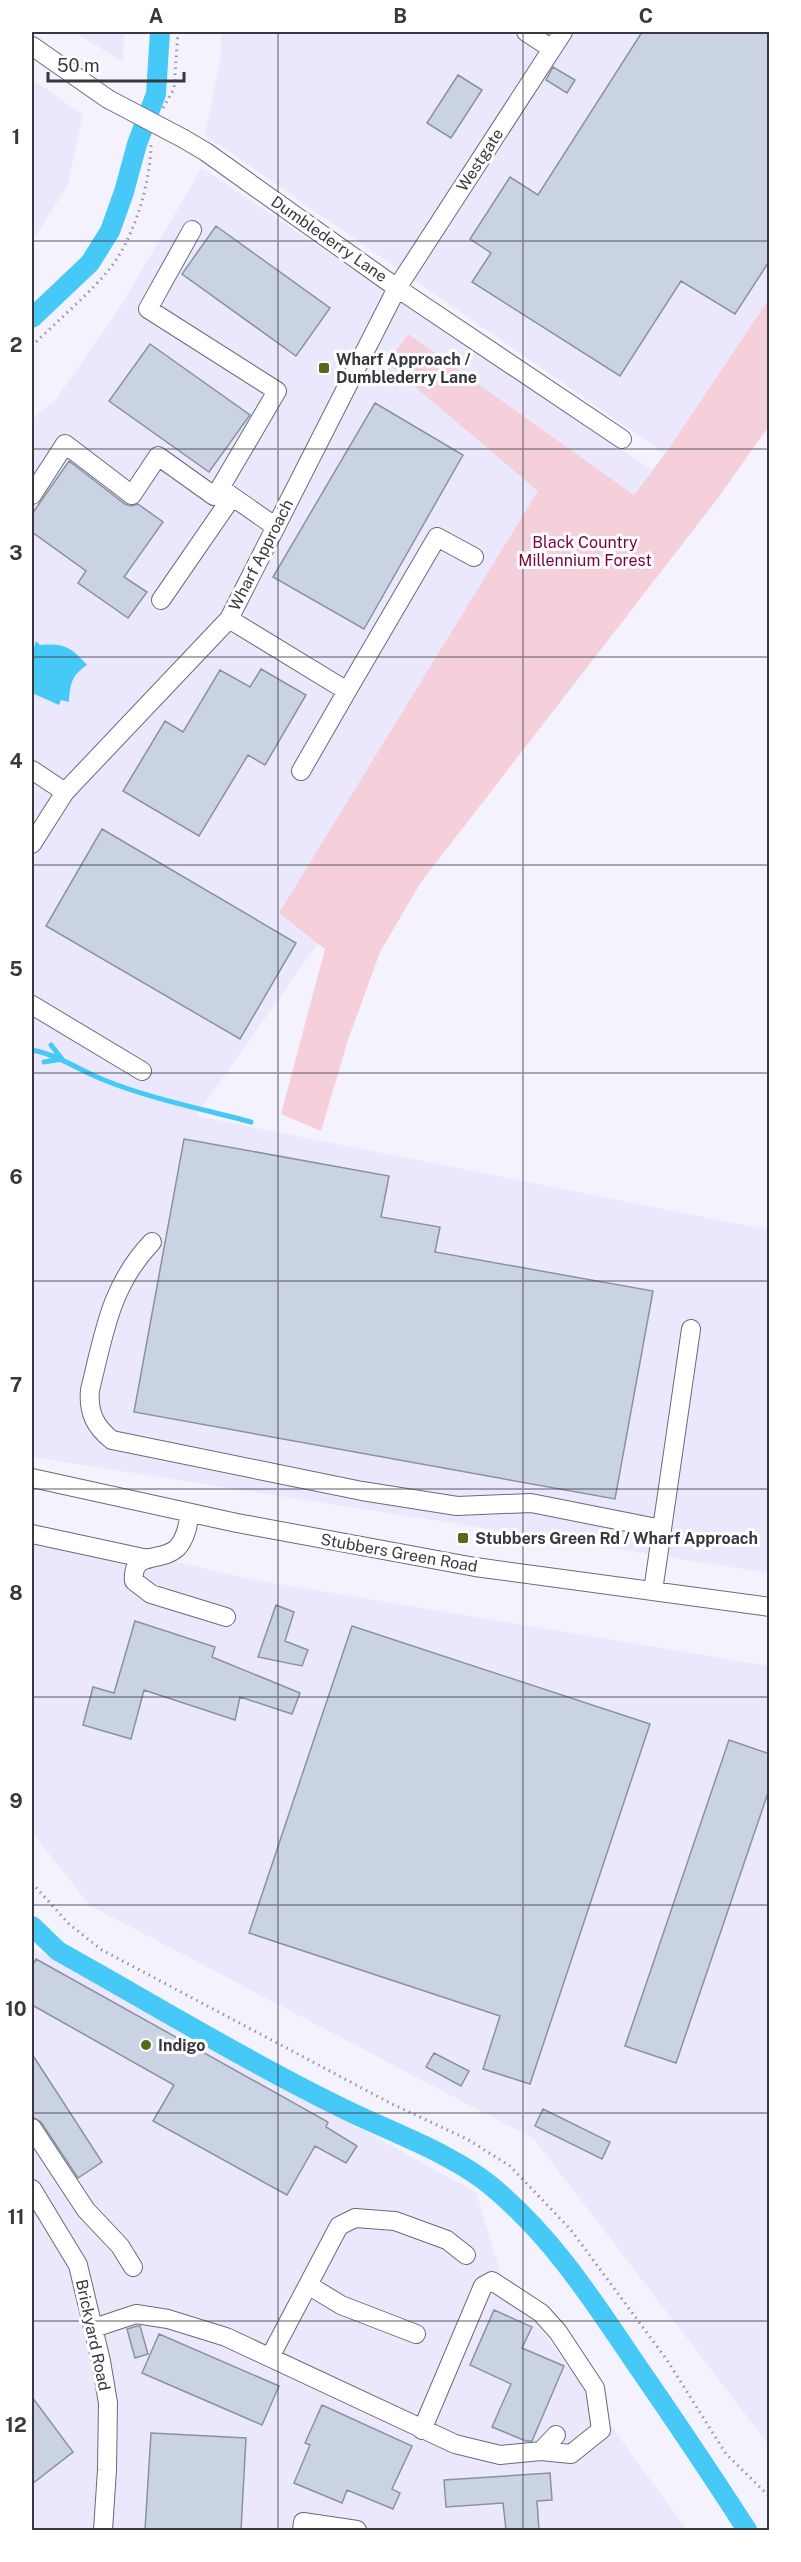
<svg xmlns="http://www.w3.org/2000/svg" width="801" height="2562" viewBox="0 0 801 2562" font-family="'Public Sans',sans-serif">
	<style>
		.built { fill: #ebe8fd }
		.green { fill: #f5cfda }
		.water { fill: #46c9f6 }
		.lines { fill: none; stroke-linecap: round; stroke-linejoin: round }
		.stream { stroke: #46c9f6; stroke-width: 5 }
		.canal { stroke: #46c9f6; stroke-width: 20 }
		.building { fill: #c9d3e3; stroke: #8992a1; stroke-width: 1.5 }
		.minor-casing { stroke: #6c6a79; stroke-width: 20 }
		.path { stroke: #96959e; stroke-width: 3; stroke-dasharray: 1.5 4.5; stroke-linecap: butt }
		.minor { stroke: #fff; stroke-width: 18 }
		.minor-bridge-casing { stroke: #6c6a79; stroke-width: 20; stroke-linecap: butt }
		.minor-bridge { stroke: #fff; stroke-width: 18 }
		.grid { fill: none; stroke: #39383f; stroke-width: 1.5; stroke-opacity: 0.55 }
		.poi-dot { fill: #546b1b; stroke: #fff; stroke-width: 2 }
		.labels { text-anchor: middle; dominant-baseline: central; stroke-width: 6; stroke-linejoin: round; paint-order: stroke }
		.street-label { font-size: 16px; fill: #39383f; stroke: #fff }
		.poi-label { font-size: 16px; font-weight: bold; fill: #39383f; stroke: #fff; text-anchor: start }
		.park-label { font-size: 16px; fill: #7e0041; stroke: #fff }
		.neatline { fill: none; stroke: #39383f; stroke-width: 2 }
		.grid-label { font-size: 20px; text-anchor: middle; font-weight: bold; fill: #39383f }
	</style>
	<rect width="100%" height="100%" fill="#f4f2fd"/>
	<path class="built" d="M 74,32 L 124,32 L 123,62 Z
		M 221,32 L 769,32 L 769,299 L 665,454 L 205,135 L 221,56 Z
		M 32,79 L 83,115 L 67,187 L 32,241 Z
		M 202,168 L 652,470 L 196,1116 L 769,1230 L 769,1573 L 32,1457 L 32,419 L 56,399 L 115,315 Z
		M 32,1528 L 250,1579 L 769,1666 L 769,2445 L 534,2139 L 89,1905 L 32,1832 Z
		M 32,1947 L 97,1985 L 476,2192 L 501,2275 L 687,2530 L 32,2530 Z"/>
	<path class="green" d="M 769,299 L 769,426 L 718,498 L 421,882 L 380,952 L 348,1040 L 321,1131 L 281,1114 L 325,949 L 279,913 L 538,491 L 387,363 L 408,334 L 634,495 L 665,454 Z"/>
	<path class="water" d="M 36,641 L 40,645 C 64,643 71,647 87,665 C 71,676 70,684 69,702 L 61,700 L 59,705 L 32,693 L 32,654 Z"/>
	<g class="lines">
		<path class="stream" d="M 32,1050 C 58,1055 79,1070 104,1080 C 151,1099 203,1109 251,1122
			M 44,1062 L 62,1059 L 51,1045"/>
		<path class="canal" d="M 32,318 L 90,263 L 110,231 L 124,192 L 137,144 L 156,94 L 160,32
			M 32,1926 L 58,1951 C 151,2003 243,2059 338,2106 C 385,2130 450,2152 490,2185 C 552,2236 592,2299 636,2364 C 674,2419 711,2474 747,2530"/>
	</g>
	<path class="building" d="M 642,32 L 770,32 L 770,260 L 735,314 L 681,281 L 620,376 L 472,282 L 491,253 L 470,239 L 510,177 L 538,195 Z
		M 553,67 L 575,80 L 567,93 L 546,80 Z
		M 458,75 L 482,90 L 451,138 L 427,123 Z
		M 216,226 L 330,308 L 296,356 L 182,274 Z
		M 150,344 L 250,415 L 209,472 L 109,401 Z
		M 375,403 L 463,455 L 364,629 L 273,577 Z
		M 69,461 L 125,504 L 131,506 L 138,504 L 163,522 L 124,577 L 147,592 L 128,618 L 78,583 L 86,571 L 32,532 L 32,514 Z
		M 261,669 L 306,695 L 265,765 L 248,755 L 199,836 L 123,791 L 165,721 L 183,732 L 220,670 L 250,687 Z
		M 102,829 L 296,943 L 240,1039 L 46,926 Z
		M 184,1139 L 389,1176 L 381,1217 L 440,1227 L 435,1252 L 653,1291 L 615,1499 L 134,1412 Z
		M 276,1605 L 294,1612 L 285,1641 L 308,1650 L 302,1666 L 258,1657 Z
		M 135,1621 L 215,1647 L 212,1657 L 300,1693 L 292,1714 L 240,1697 L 235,1720 L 144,1690 L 131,1739 L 83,1725 L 93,1687 L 114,1693 Z
		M 352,1626 L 650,1724 L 530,2084 L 483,2069 L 500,2016 L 249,1933 Z
		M 729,1740 L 770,1754 L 770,1787 L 676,2063 L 625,2046 Z
		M 36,1959 L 328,2122 L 326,2127 L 357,2146 L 346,2163 L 315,2146 L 287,2195 L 153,2121 L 174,2085 L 32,2005 L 32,1967 Z
		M 434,2053 L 469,2071 L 461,2086 L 426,2067 Z
		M 32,2054 L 102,2162 L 78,2178 L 41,2122 L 32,2117 Z
		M 543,2109 L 610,2142 L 602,2159 L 535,2126 Z
		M 494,2310 L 532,2327 L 522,2348 L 564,2366 L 532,2441 L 526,2441 L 492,2427 L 511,2384 L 470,2365 Z
		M 137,2326 L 140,2326 L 148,2354 L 135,2358 L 127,2329 Z
		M 159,2334 L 279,2386 L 262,2425 L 142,2373 Z
		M 32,2397 L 73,2452 L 32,2484 Z
		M 322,2405 L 412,2446 L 392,2489 L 400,2493 L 393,2509 L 347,2490 L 342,2503 L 294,2483 L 310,2445 L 305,2443 Z
		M 151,2433 L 246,2438 L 241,2530 L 145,2530 Z
		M 550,2473 L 552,2500 L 537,2501 L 539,2530 L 506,2530 L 503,2503 L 446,2507 L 444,2480 Z"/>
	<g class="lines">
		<defs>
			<path id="minor" d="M 526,32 L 552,49
				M 32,46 L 108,99
				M 184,139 L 206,152 L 397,288 L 622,439
				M 192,230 L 148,309 L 277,391 L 220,488 L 276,527
				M 32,495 L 65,444 L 132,495 L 158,456 L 214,496 L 220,488
				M 161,600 L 232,497
				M 229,619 L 347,691 L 437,537 L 474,557
				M 32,770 L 65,792
				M 301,771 L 347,691
				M 32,844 L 65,792 L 229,619 L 397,288 L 563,32
				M 32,1005 L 142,1071
				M 152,1242 C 110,1286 104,1334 90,1390 C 88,1412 95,1427 112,1440 L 362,1491 L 457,1506 L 531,1503 L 662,1529
				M 32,1478 L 237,1523 L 475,1567 L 770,1607
				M 190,1513 C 188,1525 186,1538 177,1548 C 161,1563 131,1550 134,1581 L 151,1594 L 226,1617
				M 32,1534 L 148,1559
				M 653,1591 L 691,1329
				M 32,2128 L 86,2210 L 120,2246 L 133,2267
				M 32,2189 L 78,2265 L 101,2361 L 108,2403 L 107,2470 L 103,2530
				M 308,2285 L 341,2305 L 416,2334
				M 94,2328 L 136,2314 L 168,2319 L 226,2337 L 455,2444 L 500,2455 L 541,2451 L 556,2435
				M 270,2357 L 339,2226 L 355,2218 L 395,2221 L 447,2240 L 466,2255
				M 422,2430 L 483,2286 L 492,2281 L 541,2313 L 558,2332 L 595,2388 L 601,2430 L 571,2454 L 541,2451
				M 302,2530 L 303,2522 L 357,2530"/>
		</defs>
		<use href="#minor" class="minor-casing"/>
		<path class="path" d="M 163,108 L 174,89 L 178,32
			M 32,346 C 56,322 85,298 107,272 C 133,242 151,183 151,143
			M 32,1883 L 69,1924 L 102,1950 L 392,2104 L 467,2139 L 510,2166 L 571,2230 L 667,2360 L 726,2454 L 770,2497"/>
		<use href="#minor" class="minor"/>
		<defs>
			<path id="minor-bridge" d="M 108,99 L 184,139"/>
		</defs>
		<use href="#minor-bridge" class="minor-bridge-casing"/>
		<use href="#minor-bridge" class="minor-bridge"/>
	</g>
	<path class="grid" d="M 278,32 L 278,2530M 523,32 L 523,2530M 32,241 L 770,241M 32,449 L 770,449M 32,657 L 770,657M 32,865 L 770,865M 32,1073 L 770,1073M 32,1281 L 770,1281M 32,1489 L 770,1489M 32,1697 L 770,1697M 32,1905 L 770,1905M 32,2113 L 770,2113M 32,2321 L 770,2321"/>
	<g class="poi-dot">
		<rect x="318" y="362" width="12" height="12" rx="3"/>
		<rect x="457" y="1532" width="12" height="12" rx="3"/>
		<circle cx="146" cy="2045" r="6"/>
	</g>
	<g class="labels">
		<g class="street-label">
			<text transform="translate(480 160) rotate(-57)">Westgate</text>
			<text transform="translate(329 239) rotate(35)">Dumblederry Lane</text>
			<text transform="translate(261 555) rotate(-63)">Wharf Approach</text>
			<text transform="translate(399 1553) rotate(10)">Stubbers Green Road</text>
			<text transform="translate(93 2335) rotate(78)">Brickyard Road</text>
		</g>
		<g class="poi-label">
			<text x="336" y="359">Wharf Approach /<tspan x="336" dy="18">Dumblederry Lane</tspan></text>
			<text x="475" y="1538">Stubbers Green Rd / Wharf Approach</text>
			<text x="158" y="2045">Indigo</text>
		</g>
		<g class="park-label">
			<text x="585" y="542">Black Country<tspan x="585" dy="18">Millennium Forest</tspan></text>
		</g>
	</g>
	<rect width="801" height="2562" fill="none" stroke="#ffffff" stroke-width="66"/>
	<path d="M48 72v9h136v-9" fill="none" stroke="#39383f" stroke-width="3"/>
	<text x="57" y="72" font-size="18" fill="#39383f" stroke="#ffffff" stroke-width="4.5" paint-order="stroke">50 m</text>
	<rect x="33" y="33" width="735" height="2496" class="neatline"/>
	<g class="grid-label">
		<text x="156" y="23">A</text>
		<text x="400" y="23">B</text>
		<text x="646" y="23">C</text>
		<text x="16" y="144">1</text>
		<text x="16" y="352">2</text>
		<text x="16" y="560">3</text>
		<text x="16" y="768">4</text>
		<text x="16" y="976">5</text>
		<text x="16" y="1184">6</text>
		<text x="16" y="1392">7</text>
		<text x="16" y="1600">8</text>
		<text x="16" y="1808">9</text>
		<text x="16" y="2016">10</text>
		<text x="16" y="2224">11</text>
		<text x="16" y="2432">12</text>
	</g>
</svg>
